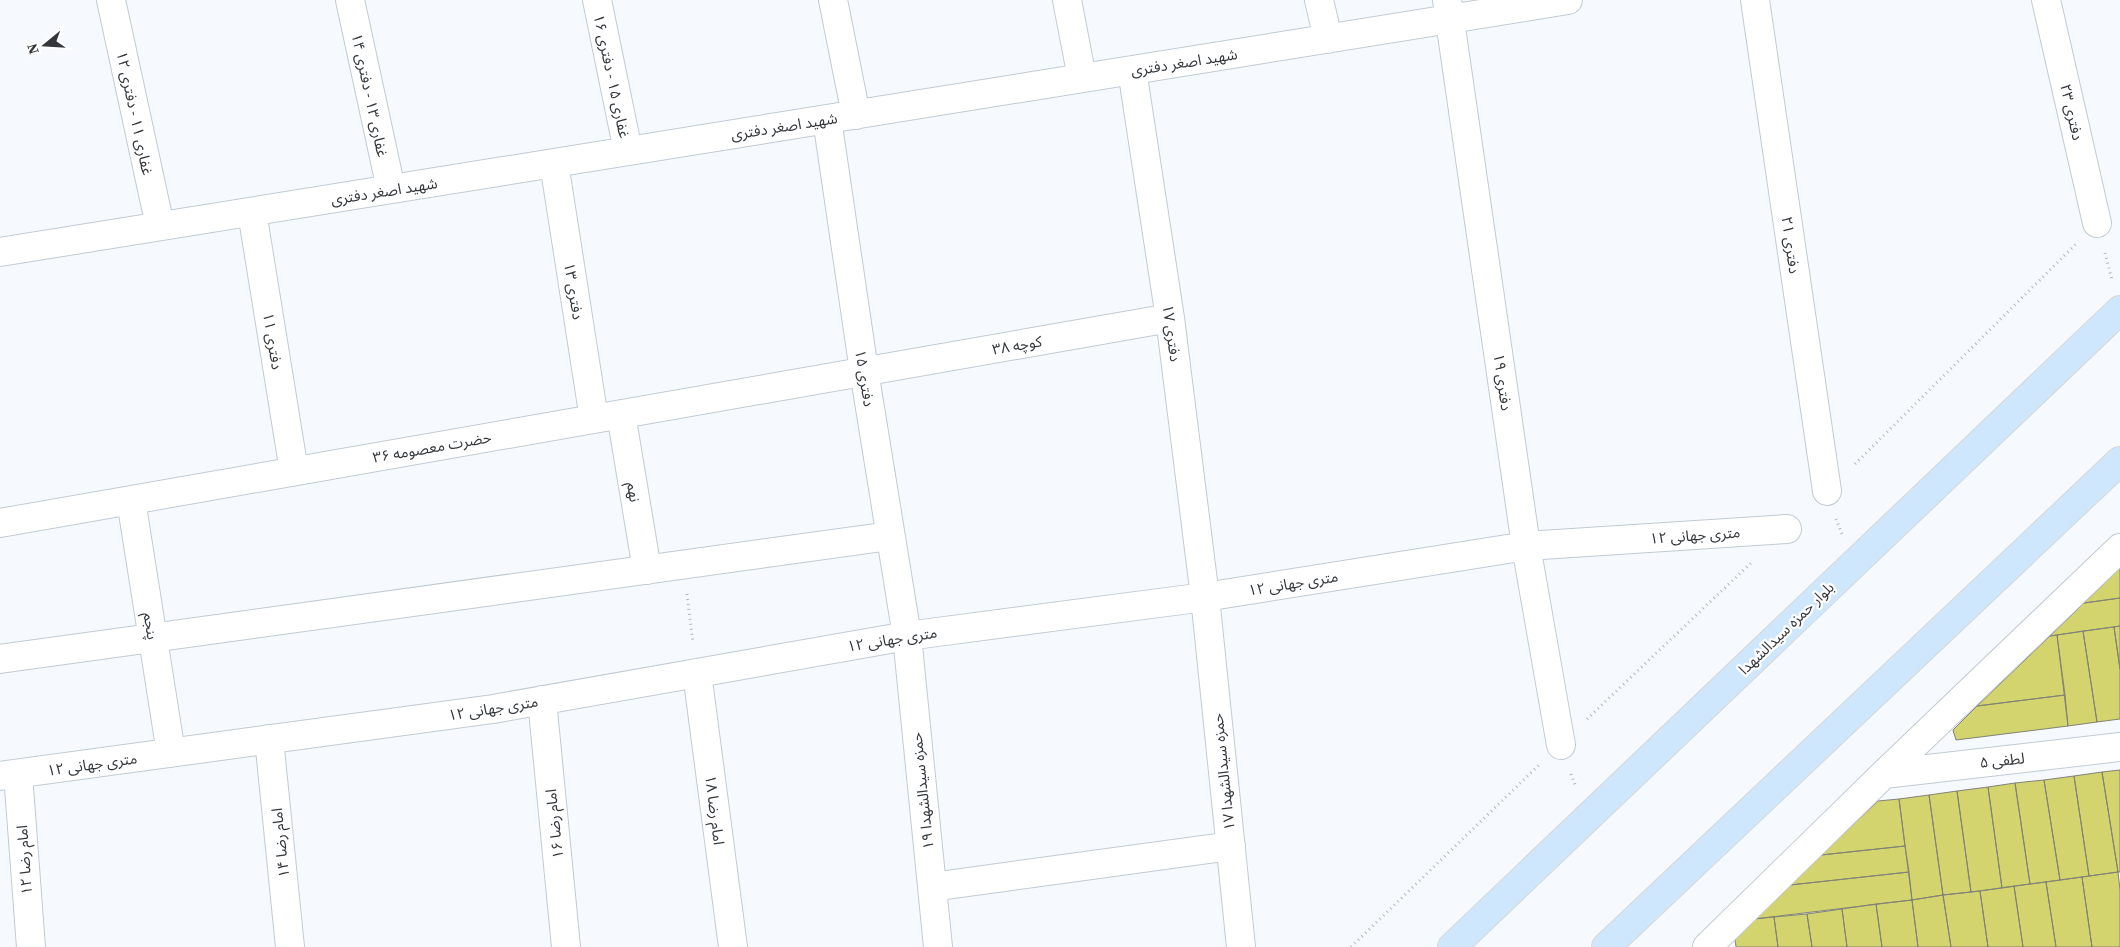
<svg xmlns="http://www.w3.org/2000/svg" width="2120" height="947" viewBox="0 0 2120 947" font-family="'Source Serif 4','Noto Sans Arabic',serif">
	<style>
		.building { fill: #d3d46e; stroke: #828276 }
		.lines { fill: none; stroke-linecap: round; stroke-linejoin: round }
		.minor-casing { stroke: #c0cbd4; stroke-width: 30 }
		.major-casing { stroke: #d6d7d8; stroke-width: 30 }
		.path { stroke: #b4b8bc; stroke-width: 3; stroke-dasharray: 1 4; stroke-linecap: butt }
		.minor { stroke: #fff; stroke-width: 28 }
		.major { stroke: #cfe7fc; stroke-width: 28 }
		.labels { text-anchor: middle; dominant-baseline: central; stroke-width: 4.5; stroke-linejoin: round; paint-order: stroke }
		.street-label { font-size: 15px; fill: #34383c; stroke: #fff }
	</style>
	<rect width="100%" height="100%" fill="#f6fafe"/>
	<path class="building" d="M 2120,568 L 2120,598 L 2084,603 Z
		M 2120,598 L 2120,626 L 2050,636 L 2084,603 Z
		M 2120,626 L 2120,669 L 2114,627 Z
		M 2114,627 L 2120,669 L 2120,719 L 2097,722 L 2083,631 Z
		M 2083,631 L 2097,722 L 2068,726 L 2057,635 Z
		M 2057,635 L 2065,695 L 1977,706 L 2050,636 Z
		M 2065,695 L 2068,726 L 1956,740 L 1953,730 L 1977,706 Z
		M 2120,770 L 2120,872 L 2118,872 L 2102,772 Z
		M 2102,772 L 2118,872 L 2089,876 L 2074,776 Z
		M 2074,776 L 2089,876 L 2060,880 L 2044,780 Z
		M 2044,780 L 2060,880 L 2030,884 L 2015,783 Z
		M 2015,783 L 2030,884 L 2002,888 L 1988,787 Z
		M 1988,787 L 2002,888 L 1971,892 L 1957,791 Z
		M 1957,791 L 1971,892 L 1943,895 L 1929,795 Z
		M 1929,795 L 1943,895 L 1912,900 L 1899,799 Z
		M 1899,799 L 1905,846 L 1821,855 L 1878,801 Z
		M 1905,846 L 1909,872 L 1790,885 L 1821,855 Z
		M 1909,872 L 1912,900 L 1754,919 L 1790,885 Z
		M 2118,872 L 2120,890 L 2120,947 L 2092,947 L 2082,877 Z
		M 2082,877 L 2092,947 L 2056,947 L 2046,882 Z
		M 2046,882 L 2056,947 L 2023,947 L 2014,886 Z
		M 2014,886 L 2023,947 L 1988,947 L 1980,891 Z
		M 1980,891 L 1988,947 L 1951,947 L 1943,895 Z
		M 1943,895 L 1951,947 L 1918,947 L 1912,900 Z
		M 1912,900 L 1918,947 L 1882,947 L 1876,904 Z
		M 1876,904 L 1882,947 L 1847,947 L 1842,909 Z
		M 1842,909 L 1847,947 L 1812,947 L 1807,914 Z
		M 1807,914 L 1812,947 L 1778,947 L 1774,917 Z
		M 1774,917 L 1778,947 L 1736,947 L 1735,939 L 1754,919 Z"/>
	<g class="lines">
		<defs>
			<path id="minor" d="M 111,0 L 160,226
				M 350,0 L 391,189
				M 597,0 L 628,151
				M 833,0 L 856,115
				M 1067,0 L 1082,78
				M 1319,0 L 1328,39
				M 1447,0 L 1526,546 L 1561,745
				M 1755,0 L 1827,491
				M 2046,0 L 2097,223
				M 1132,70 L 1170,318 L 1205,597 L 1241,947
				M 827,119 L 864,371 L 907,636 L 938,947
				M 554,163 L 594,419
				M 252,212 L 294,471
				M 0,252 L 1568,0
				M 621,414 L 647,570
				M 131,500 L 171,753
				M 0,523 L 1170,318
				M 0,659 L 890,536
				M 697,673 L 733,947
				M 542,700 L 566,947
				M 269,739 L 290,947
				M 18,774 L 31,947
				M 1884,774 L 2120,747
				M 0,776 L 493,709 L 907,636 L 1205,597 L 1526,546 L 1787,529
				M 932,887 L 1231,846
				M 1707,947 L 1884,774 L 2120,548"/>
			<path id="major" d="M 1452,947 L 2120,310
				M 1606,947 L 2120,461"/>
		</defs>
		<use href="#minor" class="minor-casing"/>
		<use href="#major" class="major-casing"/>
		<path class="path" d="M 2105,253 L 2112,280
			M 1855,464 L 2076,244
			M 1836,519 L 1842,534
			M 687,594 L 693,643
			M 1587,719 L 1751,563
			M 1571,774 L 1576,787
			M 1351,947 L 1539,765"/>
		<use href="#minor" class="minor"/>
		<use href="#major" class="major"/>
	</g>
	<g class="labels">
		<g class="street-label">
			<text transform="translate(1184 62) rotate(-9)">شهید اصغر دفتری</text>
			<text transform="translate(612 76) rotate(78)">غفاری ۱۵ - دفتری ۱۶</text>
			<text transform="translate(370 95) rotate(78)">غفاری ۱۳ - دفتری ۱۴</text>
			<text transform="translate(2072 112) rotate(77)">دفتری ۲۳</text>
			<text transform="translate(135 113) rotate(78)">غفاری ۱۱ - دفتری ۱۲</text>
			<text transform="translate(784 126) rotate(-9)">شهید اصغر دفتری</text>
			<text transform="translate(384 191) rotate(-9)">شهید اصغر دفتری</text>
			<text transform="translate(1791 245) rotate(82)">دفتری ۲۱</text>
			<text transform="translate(574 291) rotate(81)">دفتری ۱۳</text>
			<text transform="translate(1172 333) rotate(82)">دفتری ۱۷</text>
			<text transform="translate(273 341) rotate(81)">دفتری ۱۱</text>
			<text transform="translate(1017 345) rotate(-10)">کوچه ۳۸</text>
			<text transform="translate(865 378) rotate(81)">دفتری ۱۵</text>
			<text transform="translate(1503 382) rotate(82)">دفتری ۱۹</text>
			<text transform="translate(432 447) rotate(-10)">حضرت معصومه ۳۶</text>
			<text transform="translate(634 492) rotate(81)">نهم</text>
			<text transform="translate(1695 535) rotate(-4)">۱۲ متری جهانی</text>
			<text transform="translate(1293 583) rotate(-9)">۱۲ متری جهانی</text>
			<text transform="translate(151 626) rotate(81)">پنجم</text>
			<text transform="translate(1786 628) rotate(-44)">بلوار حمزه سیدالشهدا</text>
			<text transform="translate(892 639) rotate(-9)">۱۲ متری جهانی</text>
			<text transform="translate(493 708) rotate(-9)">۱۲ متری جهانی</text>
			<text transform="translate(2002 760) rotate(-6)">لطفی ۵</text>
			<text transform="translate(92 764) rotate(-8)">۱۲ متری جهانی</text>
			<text transform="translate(1223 772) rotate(-96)">حمزه سیدالشهدا ۱۷</text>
			<text transform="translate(922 791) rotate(-96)">حمزه سیدالشهدا ۱۹</text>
			<text transform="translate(715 810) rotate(83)">امام رضا ۱۸</text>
			<text transform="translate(554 824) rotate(-96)">امام رضا ۱۶</text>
			<text transform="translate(280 843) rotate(-96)">امام رضا ۱۴</text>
			<text transform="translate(24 860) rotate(-94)">امام رضا ۱۲</text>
		</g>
	</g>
	<g transform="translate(45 45) rotate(252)" stroke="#ffffff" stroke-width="4" paint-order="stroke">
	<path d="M0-4L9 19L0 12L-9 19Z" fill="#34383c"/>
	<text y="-8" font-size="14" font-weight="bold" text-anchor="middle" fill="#34383c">N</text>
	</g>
</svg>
